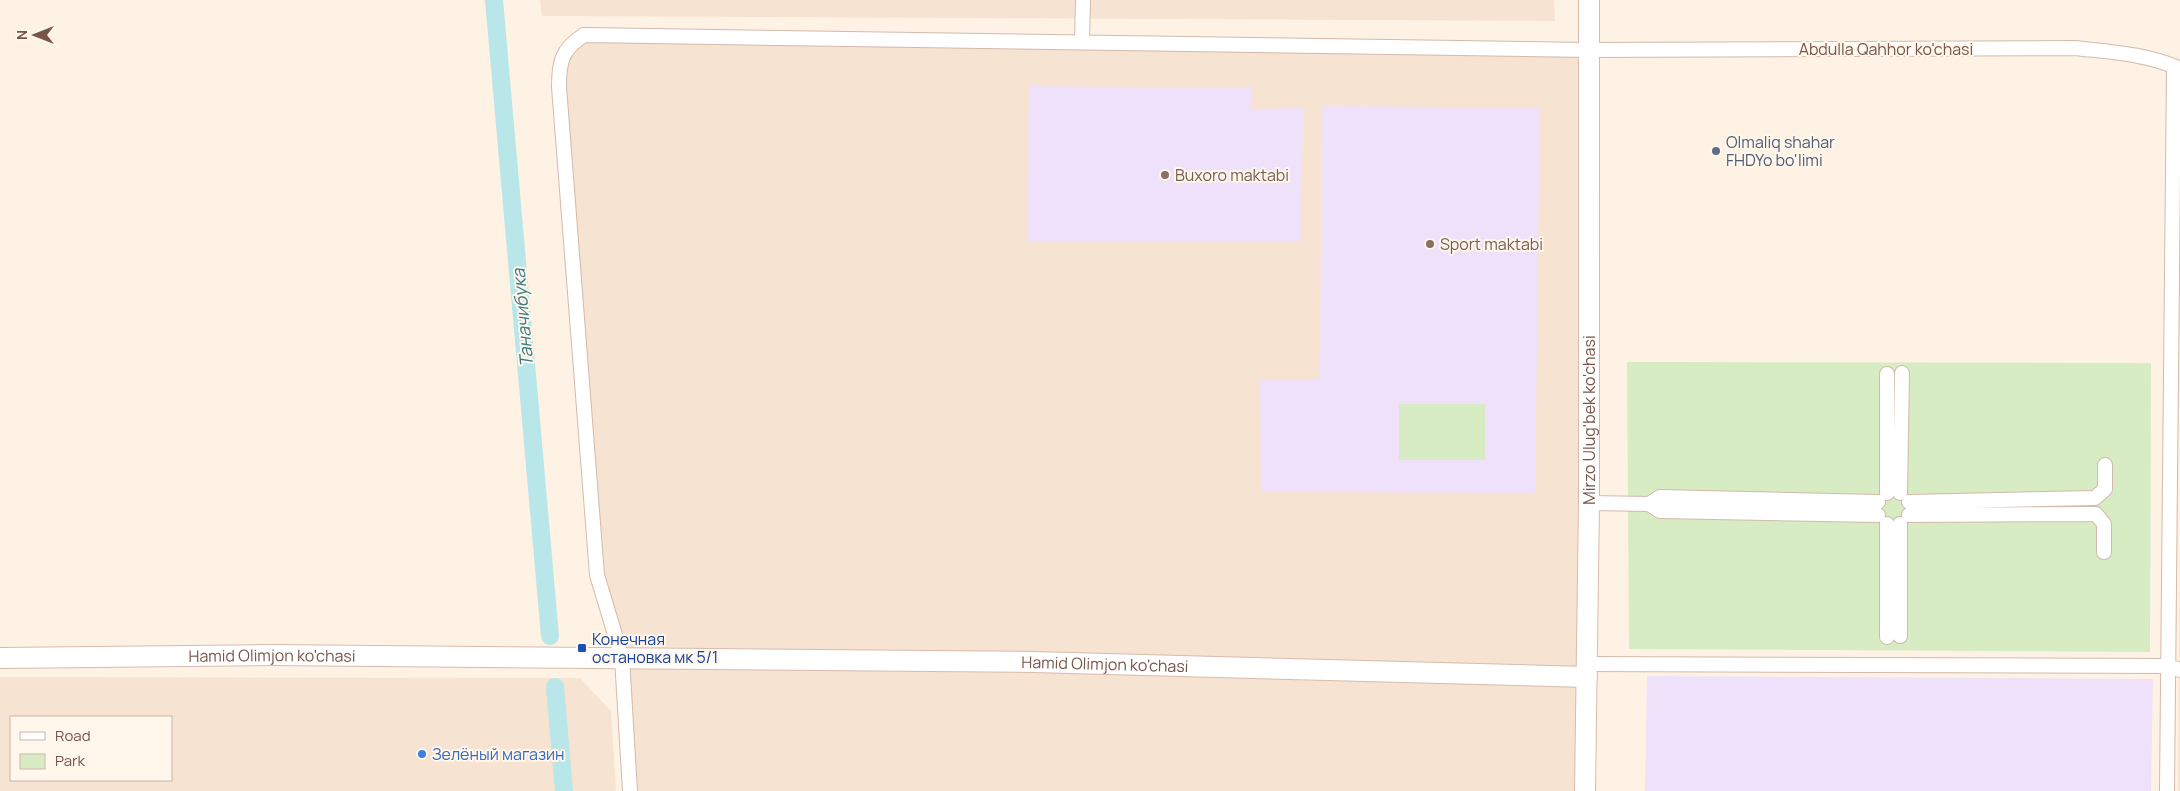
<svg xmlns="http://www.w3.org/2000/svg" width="2180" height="791" viewBox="0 0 2180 791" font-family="Manrope,sans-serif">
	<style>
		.residential { fill: #f6e3d2; fill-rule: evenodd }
		.education { fill: #efe1fa }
		.green { fill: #d7ecc2 }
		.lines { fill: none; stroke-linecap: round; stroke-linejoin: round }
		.canal { stroke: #b8e6e9; stroke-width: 18 }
		.street-casing { stroke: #d2baac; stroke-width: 16 }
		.secondary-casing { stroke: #d8bbac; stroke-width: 22 }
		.street { stroke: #fff; stroke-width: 14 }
		.secondary { stroke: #fff; stroke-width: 20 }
		.service-dot { fill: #5c6f8a; stroke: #fff6ec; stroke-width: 2 }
		.education-dot { fill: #8d6e63; stroke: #fff6ec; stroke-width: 2 }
		.transit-dot { fill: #1a4fb4; stroke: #fff6ec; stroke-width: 2 }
		.shop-dot { fill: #3f7fe0; stroke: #fff6ec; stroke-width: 2 }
		.labels { text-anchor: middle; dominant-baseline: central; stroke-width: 4; stroke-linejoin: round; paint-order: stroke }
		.street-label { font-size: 16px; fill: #785548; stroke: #fff6ec }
		.service-label { font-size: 16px; fill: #4e5e75; stroke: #fff6ec; text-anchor: start }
		.education-label { font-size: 16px; fill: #785e54; stroke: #fff6ec; text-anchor: start }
		.transit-label { font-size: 16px; fill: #164399; stroke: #fff6ec; text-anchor: start }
		.shop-label { font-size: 16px; fill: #366cbe; stroke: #fff6ec; text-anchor: start }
		.water-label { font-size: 18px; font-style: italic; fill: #3a797e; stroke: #fff6ec }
	</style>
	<rect width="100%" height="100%" fill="#fef2e5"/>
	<path class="residential" d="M 540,0 L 1554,0 L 1555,21 L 542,16 Z
		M 584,35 L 1589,50 L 1585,791 L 630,791 L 622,658 L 597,575 L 559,87 L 571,43 Z
		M 2180,536 L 2180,791 L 2178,791 Z
		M 0,677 L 580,678 L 611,711 L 616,791 L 0,791 ZM 11,717 L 171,717 L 171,780 L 11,780 Z"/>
	<path class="education" d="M 1029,86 L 1251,88 L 1251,109 L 1303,108 L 1301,242 L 1027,242 Z
		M 1322,106 L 1540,108 L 1535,493 L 1261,492 L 1260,380 L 1320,380 Z
		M 1647,676 L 2153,679 L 2151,791 L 1645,791 Z"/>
	<path class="green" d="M 1627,362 L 2151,363 L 2150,652 L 1629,649 Z
		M 1399,404 L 1485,404 L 1485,460 L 1399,460 Z"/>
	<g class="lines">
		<path class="canal" d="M 494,0 L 550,636
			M 555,687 L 564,791"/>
		<defs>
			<path id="street" d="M 1082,42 L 1083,0
				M 1887,374 L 1887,493
				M 1900,493 L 1902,373
				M 1878,502 L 1660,497 L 1649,504 L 1660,511 L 1878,515
				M 1909,502 L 2095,498 L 2105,489 L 2105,465
				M 1589,503 L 1649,504
				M 1909,515 L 2096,514 L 2104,524 L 2104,552
				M 1887,524 L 1887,637
				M 1900,524 L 1900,636
				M 1587,664 L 2168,666 L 2180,670
				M 630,791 L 622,658 L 597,575 L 559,87 C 559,61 562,49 584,35 L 1589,50 L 2075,48 C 2110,52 2148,54 2180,69
				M 2167,791 L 2174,66"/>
			<g id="secondary">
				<path id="s1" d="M 0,658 L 270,655 L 1033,662 L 1587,677"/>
				<path id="s2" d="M 1585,791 L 1589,503 L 1589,0"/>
			</g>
		</defs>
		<use href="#street" class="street-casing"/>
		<use href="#secondary" class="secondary-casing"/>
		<use href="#street" class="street"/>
		<use href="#secondary" class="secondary"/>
	</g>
	<circle class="service-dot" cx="1716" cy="151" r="5"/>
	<g class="education-dot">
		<circle cx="1165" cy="175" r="5"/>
		<circle cx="1430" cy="244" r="5"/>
	</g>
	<rect class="transit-dot" x="577" y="643" width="10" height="10" rx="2.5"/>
	<circle class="shop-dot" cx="422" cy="754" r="5"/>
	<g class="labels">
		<g class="street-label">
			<text x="1886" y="49">Abdulla Qahhor ko'chasi</text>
			<text stroke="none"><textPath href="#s2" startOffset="371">Mirzo Ulug'bek ko'chasi</textPath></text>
			<text stroke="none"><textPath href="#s1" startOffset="272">Hamid Olimjon ko'chasi</textPath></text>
			<text stroke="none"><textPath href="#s1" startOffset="1105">Hamid Olimjon ko'chasi</textPath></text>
		</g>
		<g class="service-label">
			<text x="1726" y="142">Olmaliq shahar<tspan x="1726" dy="18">FHDYo bo'limi</tspan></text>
		</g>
		<g class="education-label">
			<text x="1175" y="175">Buxoro maktabi</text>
			<text x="1440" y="244">Sport maktabi</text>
		</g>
		<g class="transit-label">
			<text x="592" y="639">Конечная<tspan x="592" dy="18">остановка мк 5/1</tspan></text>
		</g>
		<g class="shop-label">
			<text x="432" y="754">Зелёный магазин</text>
		</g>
		<g class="water-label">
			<text transform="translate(522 318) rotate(-95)">Таначибука</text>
		</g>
	</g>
	<rect x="10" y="716" width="162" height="65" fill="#fff6ec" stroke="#c9b6aa"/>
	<rect x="20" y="732" width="25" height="8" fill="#ffffff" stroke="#c9b6aa"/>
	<text x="55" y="741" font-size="15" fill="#785548">Road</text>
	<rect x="20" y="754" width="25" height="15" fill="#d7ecc2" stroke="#c9b6aa"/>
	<text x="55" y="766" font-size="15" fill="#785548">Park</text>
	<g transform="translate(35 35) rotate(270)" stroke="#fff6ec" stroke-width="4" paint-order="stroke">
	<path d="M0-4L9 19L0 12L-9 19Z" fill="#785548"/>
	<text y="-8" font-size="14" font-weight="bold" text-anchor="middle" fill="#785548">N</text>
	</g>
</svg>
